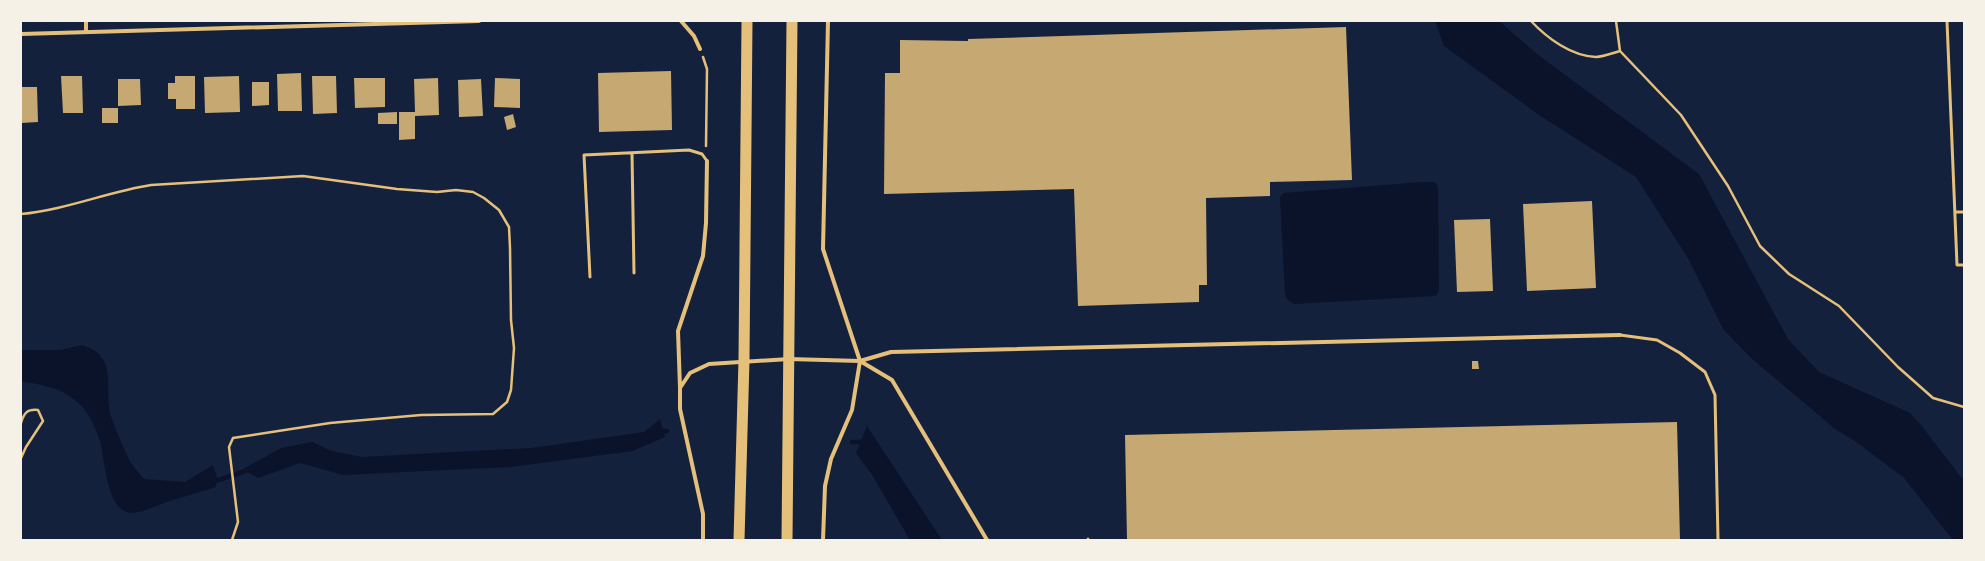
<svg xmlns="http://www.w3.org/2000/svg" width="1985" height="561" viewBox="0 0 1985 561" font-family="Merriweather,serif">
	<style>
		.water { fill: #0b132b }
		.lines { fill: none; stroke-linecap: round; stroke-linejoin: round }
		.stream { stroke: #0b132b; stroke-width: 4.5 }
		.building { fill: #c6a872 }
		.path { stroke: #e5c07b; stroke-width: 2.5 }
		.service { stroke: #e5c07b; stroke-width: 3 }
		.minor { stroke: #e5c07b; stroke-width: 4 }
		.trunk { stroke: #e5c07b; stroke-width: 11 }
	</style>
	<rect width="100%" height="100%" fill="#14213d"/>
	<path class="water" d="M 1435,21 L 1499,21 L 1537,54 L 1699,174 L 1788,339 L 1819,372 L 1910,413 L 1921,425 L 1964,481 L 1964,540 L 1953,540 L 1904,478 L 1855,441 L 1835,429 L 1750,357 L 1723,329 L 1689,260 L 1636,177 L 1539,115 L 1444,46 Z
		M 1421,182 L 1433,182 L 1437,184 L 1438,189 L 1439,291 L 1436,296 L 1294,304 L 1288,300 L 1285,294 L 1280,197 L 1284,193 Z
		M 82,345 C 119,356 104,386 110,413 C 112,422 127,456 132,464 C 135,469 140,474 144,479 L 185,482 L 213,465 L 217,477 L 216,487 C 200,492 183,497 167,502 C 156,506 144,512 132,513 C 106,513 105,459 100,441 C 95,426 87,409 75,400 C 59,387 41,385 21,381 L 21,350 L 61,350 Z
		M 660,419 L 665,437 L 633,451 L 511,467 L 343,475 L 300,463 L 258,478 L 243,469 L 281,448 L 312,442 L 332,451 L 362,457 L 531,448 L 644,432 Z
		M 867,426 L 942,540 L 910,540 L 871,473 L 856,453 Z"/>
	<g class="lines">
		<path class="stream" d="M 658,431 L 667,431
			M 852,442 L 863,442 L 865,445
			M 213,482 L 251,469"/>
	</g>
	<path class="building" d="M 1346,27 L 1352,180 L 1270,182 L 1270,196 L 1206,198 L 1207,285 L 1199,285 L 1199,302 L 1078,306 L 1074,189 L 884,194 L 885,73 L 900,73 L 900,40 L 968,41 L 968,39 Z
		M 671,71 L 672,130 L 599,132 L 598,73 Z
		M 301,73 L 302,111 L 278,111 L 277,74 Z
		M 61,76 L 82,76 L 83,113 L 63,113 Z
		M 175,76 L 195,76 L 195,109 L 176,109 L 176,99 L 168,99 L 168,83 L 175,83 Z
		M 239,76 L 240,112 L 205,113 L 204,77 Z
		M 312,76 L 336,76 L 337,113 L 313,114 Z
		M 354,78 L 385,78 L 385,107 L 355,108 Z
		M 438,78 L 439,115 L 415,116 L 415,139 L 399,140 L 399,112 L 415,112 L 414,79 Z
		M 495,78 L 520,79 L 520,108 L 494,107 Z
		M 118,79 L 140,79 L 141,105 L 118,106 Z
		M 481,79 L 483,116 L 459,117 L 458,80 Z
		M 252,82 L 269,82 L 269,105 L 252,106 Z
		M 21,87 L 37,87 L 38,122 L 21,123 Z
		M 102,108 L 118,108 L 118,123 L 102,123 Z
		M 397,112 L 397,124 L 378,124 L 378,113 Z
		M 513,114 L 516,127 L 507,130 L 504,117 Z
		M 1592,201 L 1596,288 L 1527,291 L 1523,204 Z
		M 1490,219 L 1493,291 L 1457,292 L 1454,220 Z
		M 1472,361 L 1478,361 L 1479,369 L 1472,369 Z
		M 1677,422 L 1680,540 L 1127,540 L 1125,435 Z"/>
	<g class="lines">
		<path class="path" d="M 1531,21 C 1547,38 1571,56 1596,57 C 1603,57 1613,53 1620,51
			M 1616,21 L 1620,51 L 1681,115 L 1728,186 L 1760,246 L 1789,274 L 1839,306 L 1898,367 L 1933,398 L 1964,407
			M 703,57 L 707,69 L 706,146
			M 21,214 C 65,210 107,192 151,185 L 303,176 L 397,189 L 437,192 L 456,190 L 473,192 L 484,198 L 499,210 L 509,227 L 510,248 L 511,320 L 514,348 L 511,390 L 507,402 L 493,414 L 421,415 L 330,423 L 233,438 L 229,447 L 238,522 L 232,540
			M 21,423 C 24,413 27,409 38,410 L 43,421 L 26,447 L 21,458"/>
		<path class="service" d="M 1947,21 L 1957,265 L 1964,265
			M 632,153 L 634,273
			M 1955,212 L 1964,212
			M 590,277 L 584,155 L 689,150 L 702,154 L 707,161
			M 1620,335 L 1657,340 L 1680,353 L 1705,372 L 1715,395 L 1718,540
			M 1088,539 L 1088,540"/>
		<path class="minor" d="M 681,21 L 694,36 L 700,49
			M 86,32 L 86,21
			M 21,34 L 479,21
			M 860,361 L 891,352 L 1620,335
			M 680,388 L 678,331 L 703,256 L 706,223 L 707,161
			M 703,540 L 703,514 L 680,409 L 680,388 L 690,373 L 709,364 L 789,359 L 860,361 L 892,380 L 987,540
			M 823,540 L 825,486 L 831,459 L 852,410 L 860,361 L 823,249 L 828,21"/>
		<path class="trunk" d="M 739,540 L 744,360 L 747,21
			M 787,540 L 792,21"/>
	</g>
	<rect width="1985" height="561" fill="none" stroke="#f6f1e7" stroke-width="44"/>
</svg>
